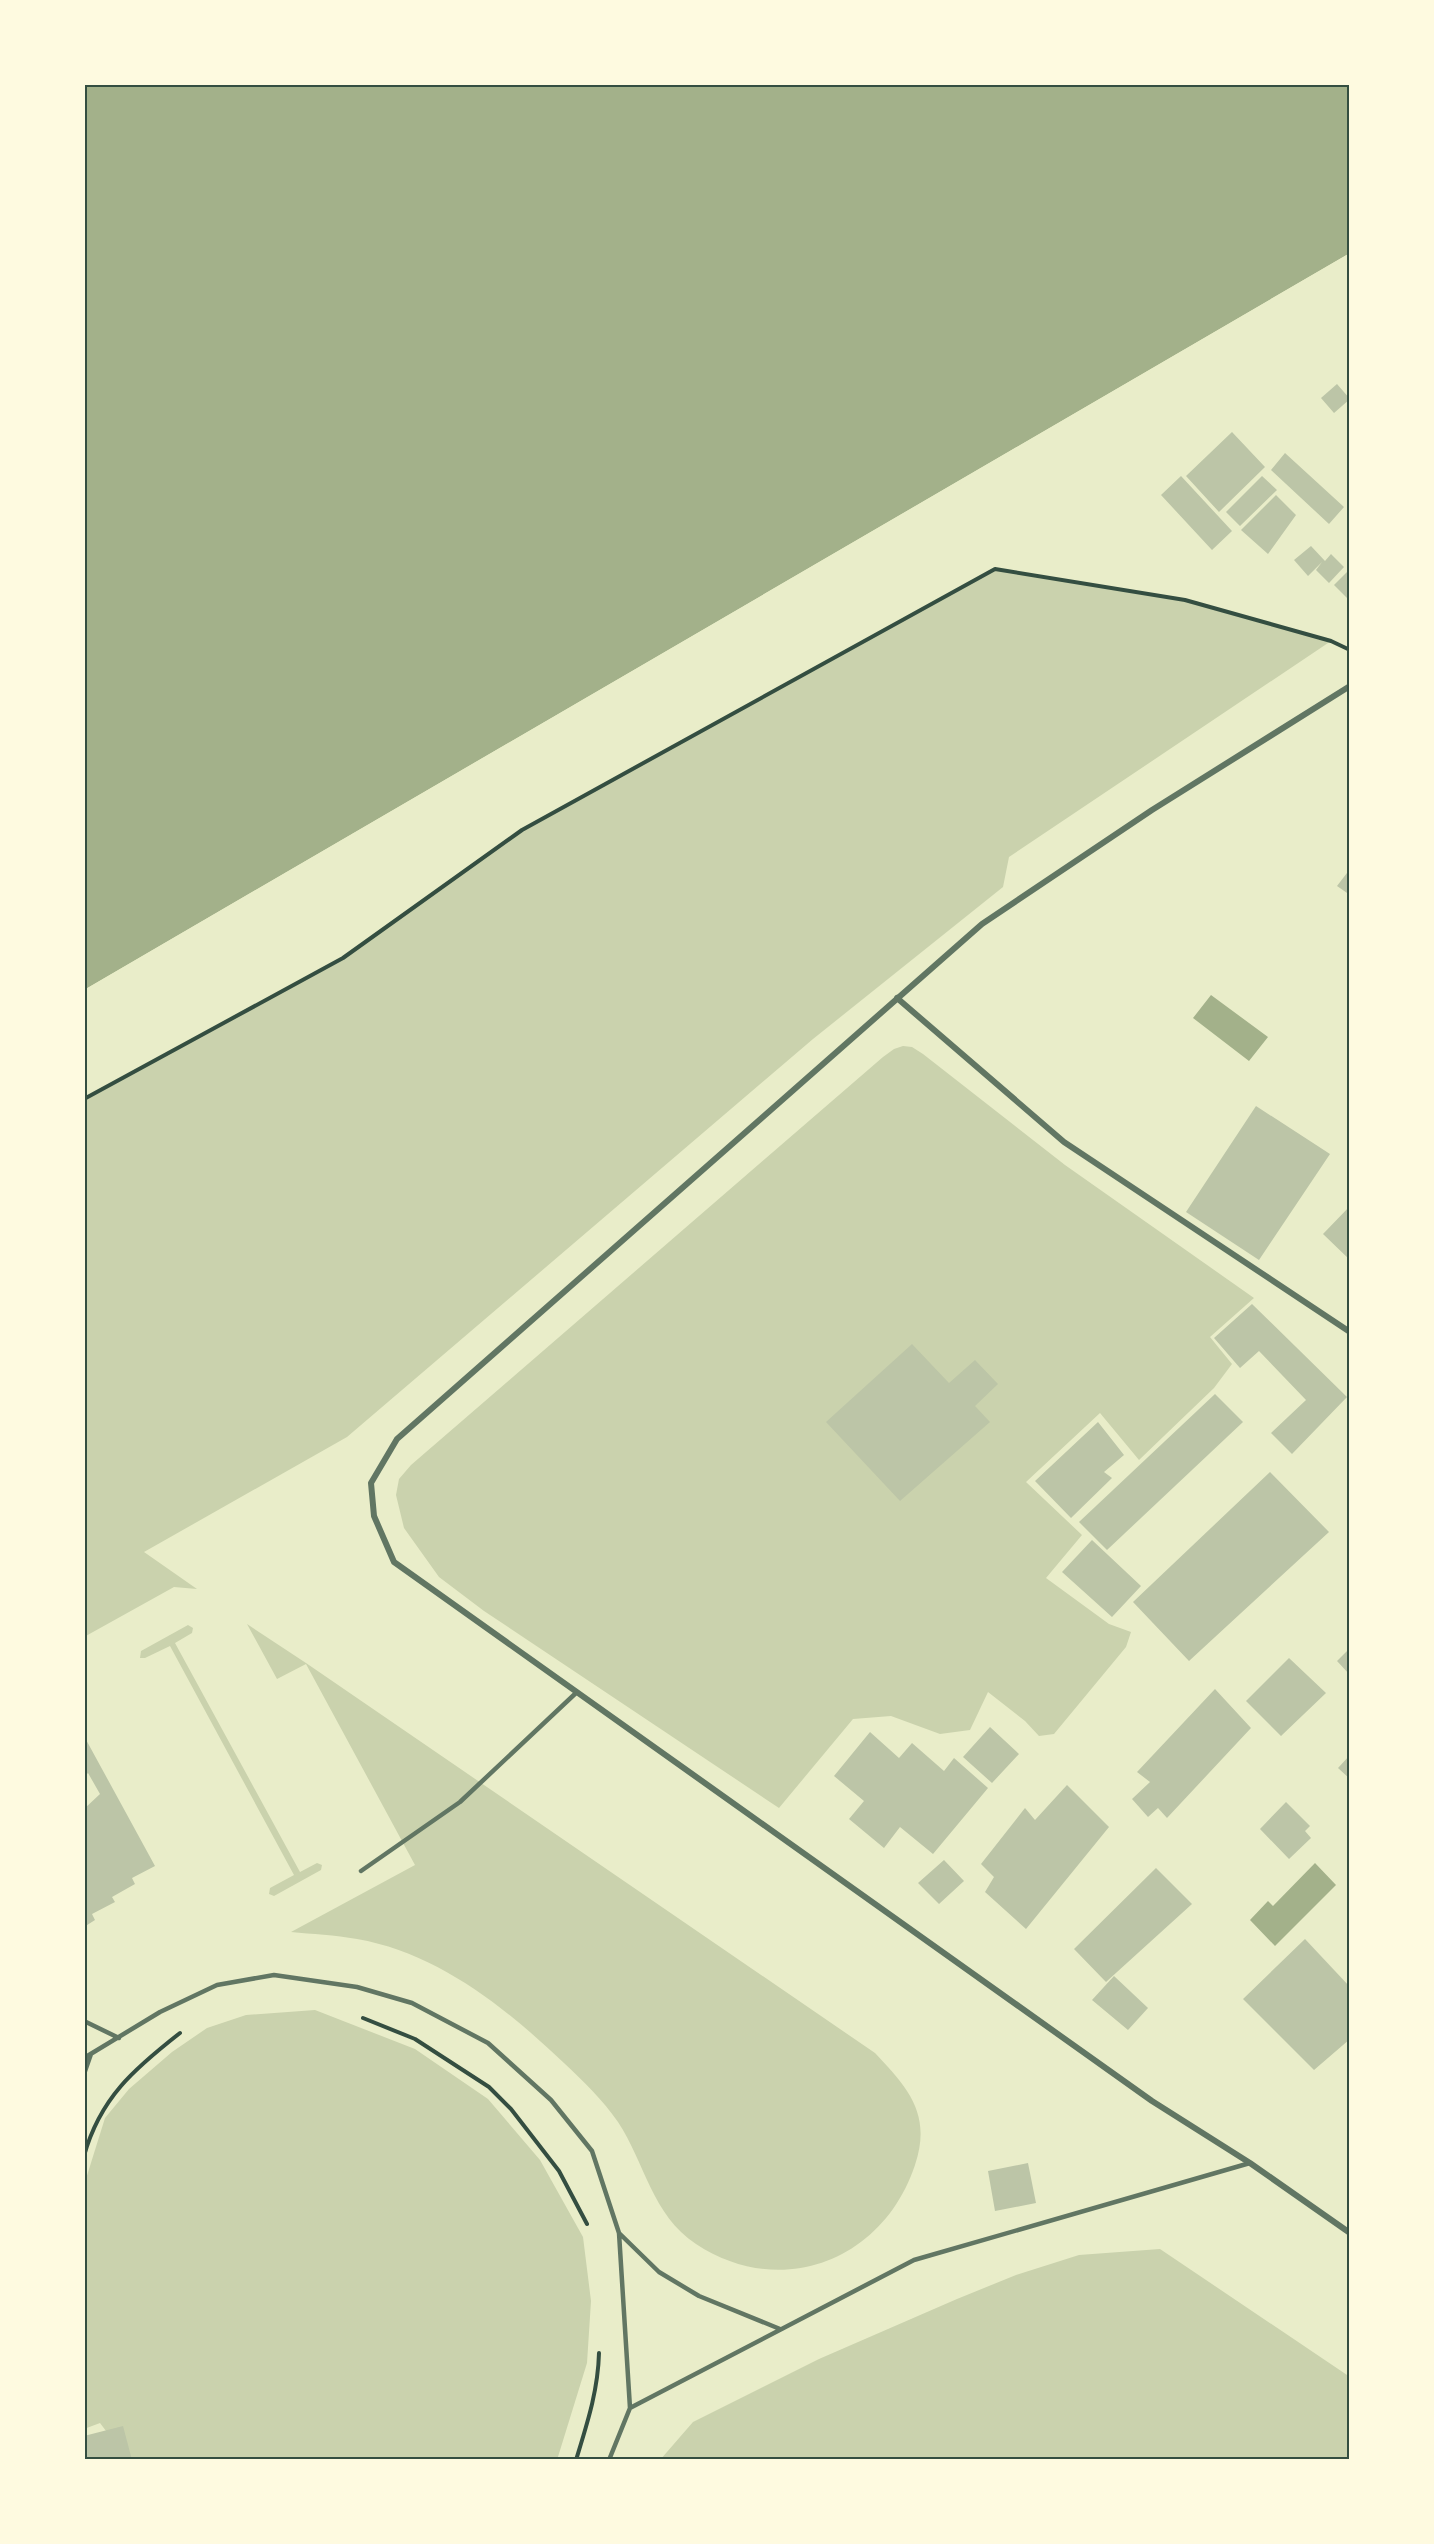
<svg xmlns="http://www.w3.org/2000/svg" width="1434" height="2544" viewBox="0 0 1434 2544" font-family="Rubik,sans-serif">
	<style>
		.green { fill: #cad2ad }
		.water { fill: #a3b18a }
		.pier { fill: #e9edc9 }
		.building { fill: #bcc5a7 }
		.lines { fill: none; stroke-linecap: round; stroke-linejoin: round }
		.path { stroke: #344e41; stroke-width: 4 }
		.service { stroke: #617663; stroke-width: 4.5 }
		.minor { stroke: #617663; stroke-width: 6 }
		.neatline { fill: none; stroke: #344e41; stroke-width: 2 }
	</style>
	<rect width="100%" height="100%" fill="#e9edc9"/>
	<path class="green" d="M 995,569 L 1185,600 L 1331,641 L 1009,857 L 1003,887 L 813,1039 L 347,1437 L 144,1552 L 197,1589 L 174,1587 L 84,1637 L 84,1099 L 343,958 L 522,830 Z
		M 903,1046 L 912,1047 L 923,1054 L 1065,1165 L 1254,1298 L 1210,1337 L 1232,1364 L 1214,1388 L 1139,1460 L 1100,1413 L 1026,1482 L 1082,1535 L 1046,1578 L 1109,1624 L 1131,1632 L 1126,1647 L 1054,1734 L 1039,1736 L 1025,1721 L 988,1692 L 970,1730 L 940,1734 L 891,1716 L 853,1719 L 779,1808 L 484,1611 L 439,1577 L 404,1528 L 396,1495 L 399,1479 L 411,1465 L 883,1057 L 894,1049 Z
		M 247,1624 L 306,1663 L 875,2053 C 908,2088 932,2114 915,2165 C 883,2261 781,2300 696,2244 C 652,2215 645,2163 618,2122 C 603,2100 583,2081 564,2063 C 506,2008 438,1953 357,1939 C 335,1935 312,1934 291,1932 L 415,1865 L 306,1664 L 277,1679 Z
		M 188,1625 L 193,1628 L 192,1633 L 175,1643 L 300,1872 L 317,1863 L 322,1865 L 321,1870 L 274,1896 L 269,1894 L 270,1888 L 294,1875 L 170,1646 L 145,1658 L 140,1658 L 141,1651 Z
		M 315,2010 L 415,2049 L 488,2099 L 540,2160 L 583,2237 L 591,2301 L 587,2363 L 557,2460 L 128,2460 L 100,2423 L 84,2429 L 85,2182 L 105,2118 L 129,2089 L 172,2052 L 207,2028 L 246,2015 Z
		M 1160,2249 L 1350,2377 L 1350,2460 L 660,2460 L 693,2422 L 819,2359 L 957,2299 L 1016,2275 L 1079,2255 Z"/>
	<path class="water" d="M 84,84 L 1350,84 L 1350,253 L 84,990 Z
		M 1211,995 L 1268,1037 L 1249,1061 L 1193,1018 Z
		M 1315,1863 L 1336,1885 L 1275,1946 L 1250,1920 L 1268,1901 L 1273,1906 Z"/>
	<path class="pier" d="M 1350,253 L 1350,257 L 84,993 L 84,990 Z"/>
	<path class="building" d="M 1337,384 L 1350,399 L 1334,413 L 1321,398 Z
		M 1232,432 L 1265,467 L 1219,512 L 1186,476 Z
		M 1285,453 L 1344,507 L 1329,524 L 1271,470 Z
		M 1181,476 L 1232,531 L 1212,550 L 1161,495 Z
		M 1262,476 L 1277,490 L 1240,526 L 1226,512 Z
		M 1276,495 L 1296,515 L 1268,554 L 1241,530 Z
		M 1311,546 L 1325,561 L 1331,554 L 1344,567 L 1329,583 L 1316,570 L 1322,562 L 1308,576 L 1294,560 Z
		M 1350,569 L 1350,601 L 1334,585 Z
		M 1350,869 L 1350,895 L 1337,886 Z
		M 1256,1106 L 1330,1154 L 1259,1260 L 1186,1212 Z
		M 1350,1206 L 1350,1260 L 1323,1234 Z
		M 1252,1304 L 1347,1397 L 1292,1454 L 1271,1433 L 1306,1400 L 1259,1351 L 1240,1368 L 1214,1338 Z
		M 912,1344 L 949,1383 L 975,1360 L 998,1384 L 975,1406 L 990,1422 L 900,1501 L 826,1422 Z
		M 1215,1394 L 1243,1422 L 1107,1550 L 1079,1522 Z
		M 1098,1422 L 1124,1455 L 1104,1472 L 1112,1478 L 1071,1518 L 1035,1481 Z
		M 1270,1472 L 1329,1532 L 1189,1661 L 1133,1602 Z
		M 1092,1540 L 1141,1586 L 1112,1617 L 1062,1572 Z
		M 1350,1648 L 1350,1675 L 1337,1661 Z
		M 1289,1658 L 1326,1693 L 1281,1736 L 1246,1701 Z
		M 1215,1689 L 1251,1728 L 1167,1818 L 1158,1808 L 1148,1817 L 1132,1799 L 1150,1782 L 1137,1772 Z
		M 990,1727 L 1019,1754 L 992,1783 L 963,1757 Z
		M 870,1732 L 899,1758 L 912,1743 L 944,1771 L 954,1758 L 988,1788 L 933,1854 L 900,1827 L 884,1848 L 849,1819 L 864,1801 L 834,1776 Z
		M 84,1736 L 155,1866 L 132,1878 L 135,1884 L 112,1897 L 115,1902 L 92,1914 L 95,1920 L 84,1927 L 84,1809 L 100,1794 L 88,1773 L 84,1777 Z
		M 1350,1755 L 1350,1779 L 1338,1768 Z
		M 1067,1785 L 1109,1827 L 1026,1929 L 985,1892 L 994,1877 L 981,1864 L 1025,1808 L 1035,1820 Z
		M 1286,1802 L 1310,1826 L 1305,1831 L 1311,1838 L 1289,1859 L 1260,1829 Z
		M 944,1860 L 964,1881 L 939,1904 L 918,1883 Z
		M 1156,1868 L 1192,1904 L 1106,1982 L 1074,1949 Z
		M 1305,1939 L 1350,1987 L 1350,2039 L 1314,2070 L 1243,1999 Z
		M 1114,1976 L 1148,2008 L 1128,2030 L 1092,2000 Z
		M 1028,2163 L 1036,2203 L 995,2211 L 988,2171 Z
		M 123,2426 L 132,2460 L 84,2460 L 84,2436 Z"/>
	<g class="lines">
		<path class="path" d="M 84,1099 L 343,958 L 522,830 L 995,569 L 1185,600 L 1331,641 L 1350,650
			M 363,2018 L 415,2039 L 489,2087 L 511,2109 L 559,2171 L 587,2224
			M 84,2156 C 100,2098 134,2069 180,2033
			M 576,2460 C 587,2424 598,2391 599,2353"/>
		<path class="service" d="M 361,1871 L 460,1802 L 577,1692
			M 84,2021 L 119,2038
			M 84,2058 L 160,2012 L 217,1985 L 274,1975 L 357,1987 L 412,2003 L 488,2043 L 551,2100 L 592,2151 L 619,2233 L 630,2408
			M 84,2074 L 91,2054
			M 619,2233 L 659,2272 L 699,2296 L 780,2329
			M 609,2460 L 630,2408 L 914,2260 L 1250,2163"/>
		<path class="minor" d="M 1350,686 L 1152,810 L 982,924 L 397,1439 L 371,1483 L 374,1516 L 394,1562 L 1152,2101 L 1250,2163 L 1350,2233
			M 897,998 L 1064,1142 L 1350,1332"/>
	</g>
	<rect width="1434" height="2544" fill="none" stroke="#fefae0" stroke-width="171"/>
	<rect x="86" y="86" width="1262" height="2372" class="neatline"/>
</svg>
